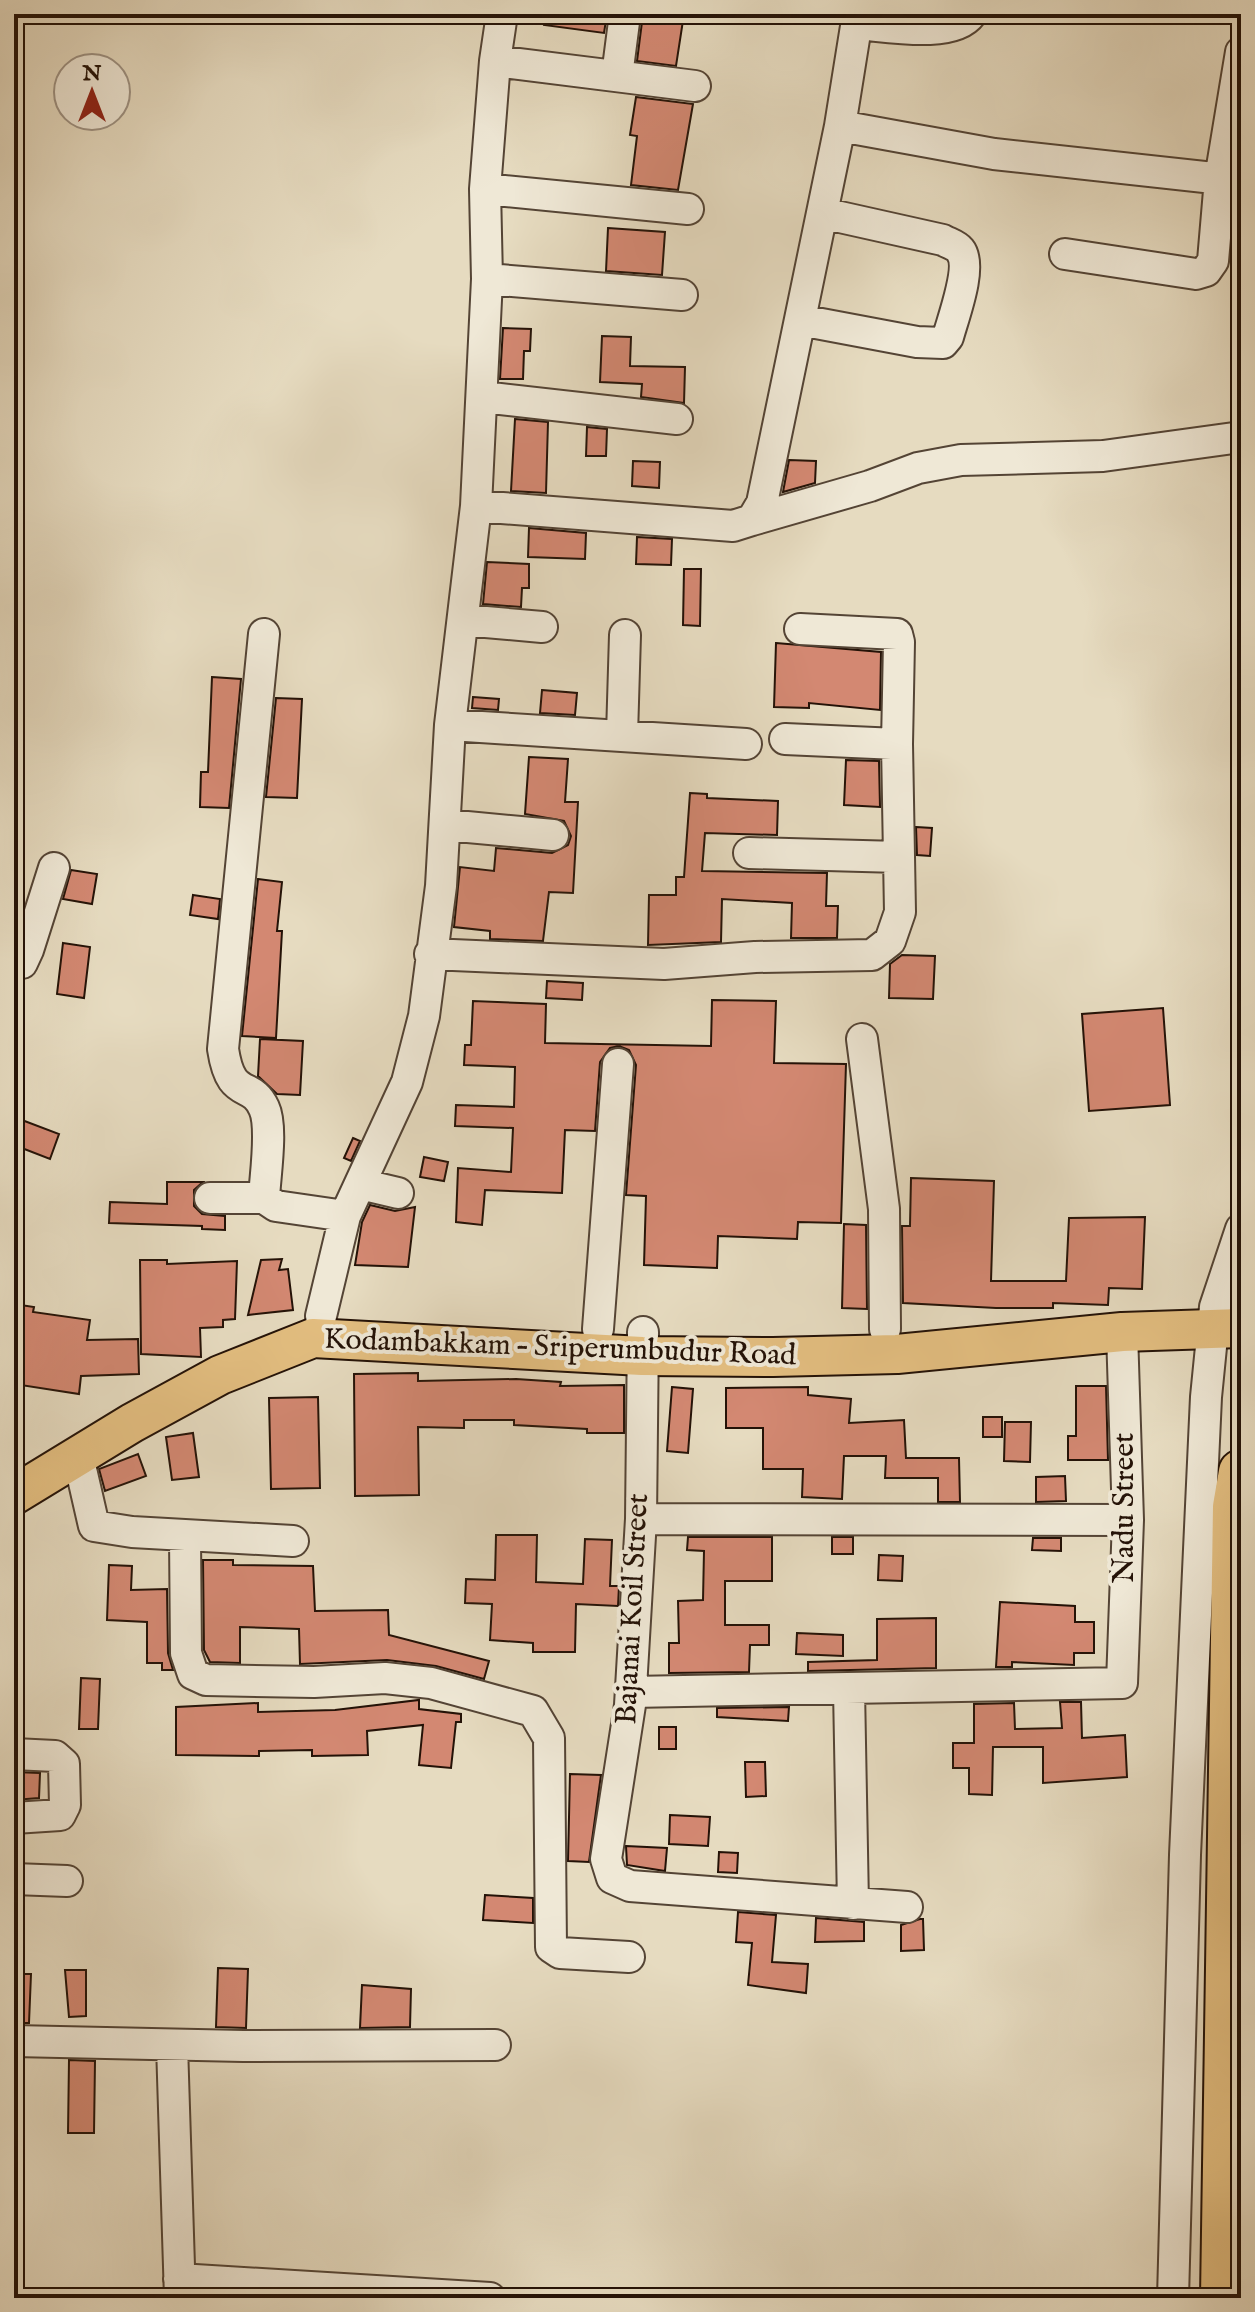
<svg xmlns="http://www.w3.org/2000/svg" width="1255" height="2312" viewBox="0 0 1255 2312" font-family="'IM FELL English',serif">
	<style>
		.building { fill: #d38872; stroke: #241207; stroke-width: 2 }
		.lines { fill: none; stroke-linecap: round; stroke-linejoin: round }
		.minor-casing { stroke: #544435; stroke-width: 34 }
		.major-casing { stroke: #241207; stroke-width: 42 }
		.highway-casing { stroke: #241207; stroke-width: 48 }
		.minor { stroke: #efe8d6; stroke-width: 30 }
		.major { stroke: #e3be80; stroke-width: 38 }
		.highway { stroke: #e3be80; stroke-width: 44 }
		.labels { text-anchor: middle; dominant-baseline: central; stroke-width: 8; stroke-linejoin: round; paint-order: stroke }
		.street-label { font-size: 30px; fill: #241207; stroke: #efe8d6 }
	</style>
	<rect width="100%" height="100%" fill="#e6dbc0"/>
	<filter id="stains"><feTurbulence type="fractalNoise" baseFrequency=".0025" numOctaves="4"/><feColorMatrix values="0 0 0 0 .2 0 0 0 0 .09 0 0 0 0 .02 0 0 0 .5 -.17"/></filter>
	<radialGradient id="worn" r=".72"><stop offset=".6" stop-color="#630" stop-opacity="0"/><stop offset="1" stop-color="#630" stop-opacity=".3"/></radialGradient>
	<path class="building" d="M 545,14 L 607,14 L 604,33 L 544,25 Z
		M 643,14 L 684,14 L 676,66 L 637,61 Z
		M 636,97 L 693,104 L 678,190 L 631,185 L 637,136 L 630,135 Z
		M 608,228 L 665,232 L 662,275 L 606,271 Z
		M 503,328 L 531,329 L 530,351 L 524,351 L 523,379 L 500,379 Z
		M 602,336 L 631,337 L 630,366 L 685,367 L 684,403 L 641,397 L 642,384 L 600,382 Z
		M 515,419 L 548,422 L 546,493 L 511,491 Z
		M 587,427 L 607,429 L 606,456 L 586,456 Z
		M 789,460 L 816,461 L 815,483 L 783,492 Z
		M 633,461 L 660,462 L 659,488 L 632,486 Z
		M 529,528 L 586,533 L 585,559 L 528,557 Z
		M 637,537 L 672,539 L 671,565 L 636,564 Z
		M 487,562 L 529,564 L 529,588 L 522,588 L 521,607 L 483,604 Z
		M 684,569 L 701,569 L 700,626 L 683,625 Z
		M 776,643 L 881,652 L 880,710 L 809,703 L 809,708 L 774,707 Z
		M 212,677 L 241,679 L 229,808 L 200,807 L 201,772 L 208,772 Z
		M 542,690 L 577,693 L 575,715 L 540,713 Z
		M 473,697 L 499,699 L 498,710 L 472,708 Z
		M 276,698 L 302,699 L 297,798 L 266,797 Z
		M 529,757 L 568,759 L 565,802 L 578,802 L 573,893 L 549,892 L 543,941 L 490,939 L 490,931 L 454,927 L 460,867 L 494,871 L 496,848 L 552,853 L 568,845 L 571,836 L 564,821 L 525,814 Z
		M 846,760 L 879,761 L 880,807 L 844,805 Z
		M 690,793 L 707,794 L 707,798 L 778,801 L 777,835 L 705,833 L 702,871 L 827,873 L 826,906 L 838,906 L 837,938 L 791,938 L 792,903 L 722,899 L 721,942 L 648,945 L 649,895 L 676,895 L 676,877 L 684,877 Z
		M 916,827 L 932,828 L 930,856 L 917,855 Z
		M 71,870 L 97,874 L 92,904 L 63,899 Z
		M 258,879 L 282,882 L 277,931 L 282,931 L 276,1038 L 242,1036 Z
		M 193,895 L 220,899 L 218,919 L 190,915 Z
		M 63,943 L 90,947 L 84,998 L 57,994 Z
		M 902,955 L 935,956 L 933,999 L 889,998 L 890,964 Z
		M 547,981 L 583,983 L 582,1000 L 546,998 Z
		M 712,1000 L 776,1001 L 774,1063 L 846,1064 L 841,1223 L 798,1222 L 797,1239 L 718,1236 L 717,1268 L 644,1265 L 646,1196 L 626,1195 L 636,1065 L 629,1050 L 619,1046 L 610,1048 L 600,1062 L 595,1131 L 565,1130 L 562,1193 L 485,1190 L 482,1225 L 456,1222 L 458,1168 L 511,1172 L 513,1128 L 455,1126 L 456,1105 L 514,1107 L 515,1067 L 464,1065 L 465,1045 L 471,1045 L 473,1001 L 546,1004 L 545,1043 L 711,1046 Z
		M 1163,1008 L 1170,1105 L 1089,1111 L 1082,1014 Z
		M 260,1039 L 303,1041 L 300,1095 L 277,1094 L 258,1076 Z
		M 14,1117 L 59,1134 L 50,1159 L 14,1145 Z
		M 353,1138 L 360,1141 L 351,1161 L 344,1158 Z
		M 424,1157 L 448,1162 L 444,1181 L 420,1177 Z
		M 911,1178 L 994,1181 L 991,1281 L 1066,1281 L 1069,1218 L 1145,1217 L 1142,1289 L 1109,1288 L 1108,1305 L 1053,1303 L 1053,1308 L 996,1308 L 903,1303 L 902,1226 L 910,1226 Z
		M 167,1182 L 203,1182 L 194,1190 L 194,1206 L 202,1214 L 225,1216 L 225,1230 L 202,1229 L 202,1226 L 109,1223 L 110,1202 L 167,1204 Z
		M 370,1205 L 395,1211 L 415,1207 L 408,1267 L 355,1265 L 362,1222 Z
		M 844,1224 L 866,1225 L 867,1309 L 842,1308 Z
		M 282,1259 L 279,1270 L 288,1269 L 293,1310 L 248,1315 L 261,1260 Z
		M 140,1260 L 167,1260 L 167,1264 L 237,1261 L 235,1319 L 223,1320 L 223,1327 L 200,1328 L 201,1357 L 141,1354 Z
		M 14,1304 L 34,1307 L 33,1312 L 90,1320 L 87,1340 L 138,1339 L 139,1374 L 81,1376 L 79,1394 L 14,1384 Z
		M 418,1373 L 418,1381 L 516,1379 L 561,1382 L 560,1386 L 624,1385 L 624,1433 L 587,1433 L 587,1429 L 514,1425 L 514,1420 L 464,1420 L 464,1428 L 418,1427 L 419,1495 L 355,1496 L 354,1374 Z
		M 1076,1386 L 1106,1386 L 1108,1460 L 1068,1460 L 1068,1436 L 1076,1436 Z
		M 672,1387 L 693,1389 L 688,1453 L 667,1451 Z
		M 808,1387 L 808,1395 L 851,1399 L 849,1423 L 904,1420 L 906,1458 L 959,1458 L 960,1502 L 938,1502 L 938,1478 L 885,1478 L 886,1456 L 844,1456 L 842,1499 L 802,1497 L 803,1469 L 763,1469 L 763,1428 L 726,1428 L 726,1388 Z
		M 318,1397 L 320,1488 L 271,1489 L 269,1398 Z
		M 983,1417 L 1002,1417 L 1002,1437 L 983,1437 Z
		M 1005,1422 L 1031,1422 L 1030,1462 L 1004,1461 Z
		M 193,1433 L 199,1477 L 172,1480 L 166,1437 Z
		M 138,1454 L 146,1476 L 105,1491 L 99,1469 Z
		M 1065,1476 L 1066,1501 L 1036,1502 L 1036,1477 Z
		M 496,1535 L 537,1535 L 536,1582 L 583,1584 L 585,1539 L 612,1540 L 610,1586 L 619,1586 L 618,1606 L 576,1604 L 575,1652 L 533,1652 L 533,1643 L 490,1640 L 492,1604 L 465,1603 L 466,1579 L 495,1580 Z
		M 688,1537 L 772,1537 L 772,1581 L 725,1581 L 725,1625 L 769,1625 L 769,1645 L 750,1645 L 749,1672 L 669,1673 L 669,1643 L 679,1643 L 678,1601 L 703,1600 L 704,1551 L 687,1550 Z
		M 832,1537 L 853,1537 L 853,1554 L 832,1554 Z
		M 1033,1538 L 1061,1538 L 1061,1551 L 1032,1550 Z
		M 879,1555 L 903,1556 L 902,1581 L 878,1580 Z
		M 203,1560 L 233,1560 L 233,1565 L 313,1566 L 315,1611 L 388,1610 L 389,1635 L 489,1661 L 484,1679 L 436,1666 L 387,1660 L 300,1664 L 299,1629 L 240,1627 L 240,1663 L 210,1662 L 204,1650 Z
		M 109,1565 L 132,1566 L 131,1590 L 167,1589 L 168,1653 L 173,1670 L 162,1670 L 162,1663 L 147,1663 L 147,1622 L 107,1620 Z
		M 1000,1602 L 1075,1606 L 1075,1622 L 1094,1622 L 1094,1653 L 1074,1653 L 1074,1665 L 1012,1662 L 1012,1667 L 996,1667 Z
		M 936,1618 L 936,1668 L 808,1671 L 808,1662 L 877,1660 L 877,1619 Z
		M 797,1633 L 843,1635 L 843,1656 L 796,1654 Z
		M 81,1678 L 100,1679 L 98,1729 L 79,1729 Z
		M 419,1700 L 419,1709 L 461,1714 L 461,1722 L 456,1722 L 451,1768 L 419,1765 L 423,1725 L 367,1731 L 368,1755 L 312,1756 L 312,1750 L 259,1751 L 259,1756 L 176,1755 L 176,1707 L 258,1703 L 258,1712 L 335,1710 Z
		M 1060,1702 L 1081,1702 L 1082,1738 L 1125,1735 L 1127,1777 L 1043,1783 L 1043,1747 L 993,1747 L 992,1795 L 969,1794 L 969,1768 L 953,1768 L 953,1743 L 974,1743 L 974,1704 L 1014,1703 L 1015,1729 L 1062,1728 Z
		M 789,1707 L 788,1721 L 717,1717 L 717,1708 Z
		M 659,1727 L 676,1727 L 676,1749 L 659,1749 Z
		M 745,1762 L 765,1762 L 766,1796 L 746,1797 Z
		M 14,1772 L 40,1773 L 39,1798 L 14,1800 Z
		M 570,1774 L 601,1775 L 589,1862 L 568,1861 Z
		M 670,1815 L 710,1817 L 708,1846 L 669,1844 Z
		M 626,1846 L 667,1848 L 665,1871 L 627,1865 Z
		M 719,1852 L 738,1853 L 737,1873 L 718,1872 Z
		M 485,1895 L 533,1898 L 533,1923 L 483,1920 Z
		M 738,1912 L 776,1915 L 772,1962 L 808,1964 L 806,1993 L 748,1985 L 752,1943 L 736,1942 Z
		M 816,1918 L 864,1922 L 864,1941 L 815,1942 Z
		M 920,1919 L 923,1919 L 924,1950 L 901,1951 L 901,1925 Z
		M 218,1968 L 248,1969 L 246,2028 L 216,2027 Z
		M 65,1970 L 86,1970 L 86,2016 L 69,2017 Z
		M 14,1974 L 31,1974 L 29,2023 L 14,2023 Z
		M 362,1985 L 411,1989 L 410,2027 L 360,2028 Z
		M 69,2060 L 95,2061 L 94,2133 L 68,2133 Z"/>
	<g class="lines">
		<defs>
			<path id="minor" d="M 858,14 L 840,126 L 994,154 L 1241,181
				M 856,24 C 886,26 953,39 971,14
				M 495,61 L 502,14
				M 617,76 L 625,14
				M 485,189 L 688,209
				M 1065,254 L 1196,274 L 1206,271 L 1213,261 L 1220,179 L 1241,52
				M 487,279 L 682,295
				M 800,320 L 917,342 L 943,343 L 948,337 C 953,318 973,266 960,250 C 956,245 948,243 943,240 L 822,213
				M 483,397 L 677,419
				M 476,506 L 733,526 L 752,520 L 762,503 L 840,126
				M 752,520 L 870,486 L 918,468 L 961,460 L 1103,456 L 1241,437
				M 463,620 L 542,627
				M 800,629 L 897,634 L 899,642 L 897,744
				M 264,634 L 223,1049 C 231,1102 251,1079 264,1108 C 273,1127 265,1176 264,1198 L 276,1206 L 345,1216
				M 450,725 L 746,744
				M 622,735 L 625,635
				M 446,825 L 553,835
				M 749,853 L 899,857
				M 430,954 L 664,964 L 755,957 L 872,955 L 890,941 L 900,912 L 897,744 L 785,739
				M 14,964 L 22,963 L 28,950 L 54,868
				M 862,1039 L 884,1209 L 885,1329
				M 360,1184 L 398,1193
				M 210,1198 L 264,1198
				M 321,1316 L 345,1216 L 407,1082 L 424,1016 L 441,886 L 450,725 L 476,506 L 487,279 L 485,189 L 495,61 L 695,86
				M 598,1329 L 618,1064
				M 643,1332 L 641,1519 L 630,1705 L 606,1859 L 612,1878 L 630,1886 L 907,1907
				M 78,1456 L 94,1526 L 132,1532 L 293,1541
				M 641,1519 L 1128,1520
				M 185,1536 L 186,1653 L 193,1674 L 206,1680 L 314,1682 L 385,1678 L 431,1683 L 533,1711 L 549,1738 L 551,1947 L 560,1953 L 629,1957
				M 849,1689 L 853,1904
				M 631,1692 L 1122,1683 L 1128,1520 L 1122,1332
				M 14,1754 L 55,1756 L 64,1764 L 65,1805 L 60,1815 L 14,1818
				M 14,1879 L 67,1881
				M 14,2041 L 243,2046 L 495,2045
				M 172,2045 L 180,2298
				M 179,2279 L 490,2298
				M 1173,2298 L 1185,1855 L 1206,1397 L 1215,1307 L 1241,1229"/>
			<path id="major" d="M 14,1495 L 132,1423 L 220,1375 L 313,1338 L 642,1356 L 773,1357 L 897,1354 L 1122,1332 L 1241,1328"/>
			<path id="highway" d="M 1223,2298 L 1235,1507 L 1241,1472"/>
		</defs>
		<use href="#minor" class="minor-casing"/>
		<use href="#major" class="major-casing"/>
		<use href="#highway" class="highway-casing"/>
		<use href="#minor" class="minor"/>
		<use href="#major" class="major"/>
		<use href="#highway" class="highway"/>
	</g>
	<g class="labels">
		<g class="street-label">
			<text transform="translate(560 1348) rotate(2)">Kodambakkam – Sriperumbudur Road</text>
			<text transform="translate(1125 1508) rotate(-90)">Nadu Street</text>
			<text transform="translate(633 1609) rotate(-87)">Bajanai Koil Street</text>
		</g>
	</g>
	<rect width="1255" height="2312" fill="none" stroke="#e6dbc0" stroke-width="48"/>
	<rect x="16" y="16" width="1223" height="2280" fill="none" stroke="#241207" stroke-width="4"/>
	<rect x="24" y="24" width="1207" height="2264" fill="none" stroke="#241207" stroke-width="2"/>
	<g transform="translate(92 92)"><circle r="38" fill="#efe8d6" stroke="#9e9283" stroke-width="2"/>
	<path d="M0-6L14 30L0 20L-14 30Z" fill="#8f2418"/>
	<text y="-12" font-size="22" font-weight="bold" text-anchor="middle" fill="#241207">N</text>
	</g>
	<rect width="100%" height="100%" filter="url(#stains)"/>
	<rect width="100%" height="100%" fill="url(#worn)"/>
</svg>
